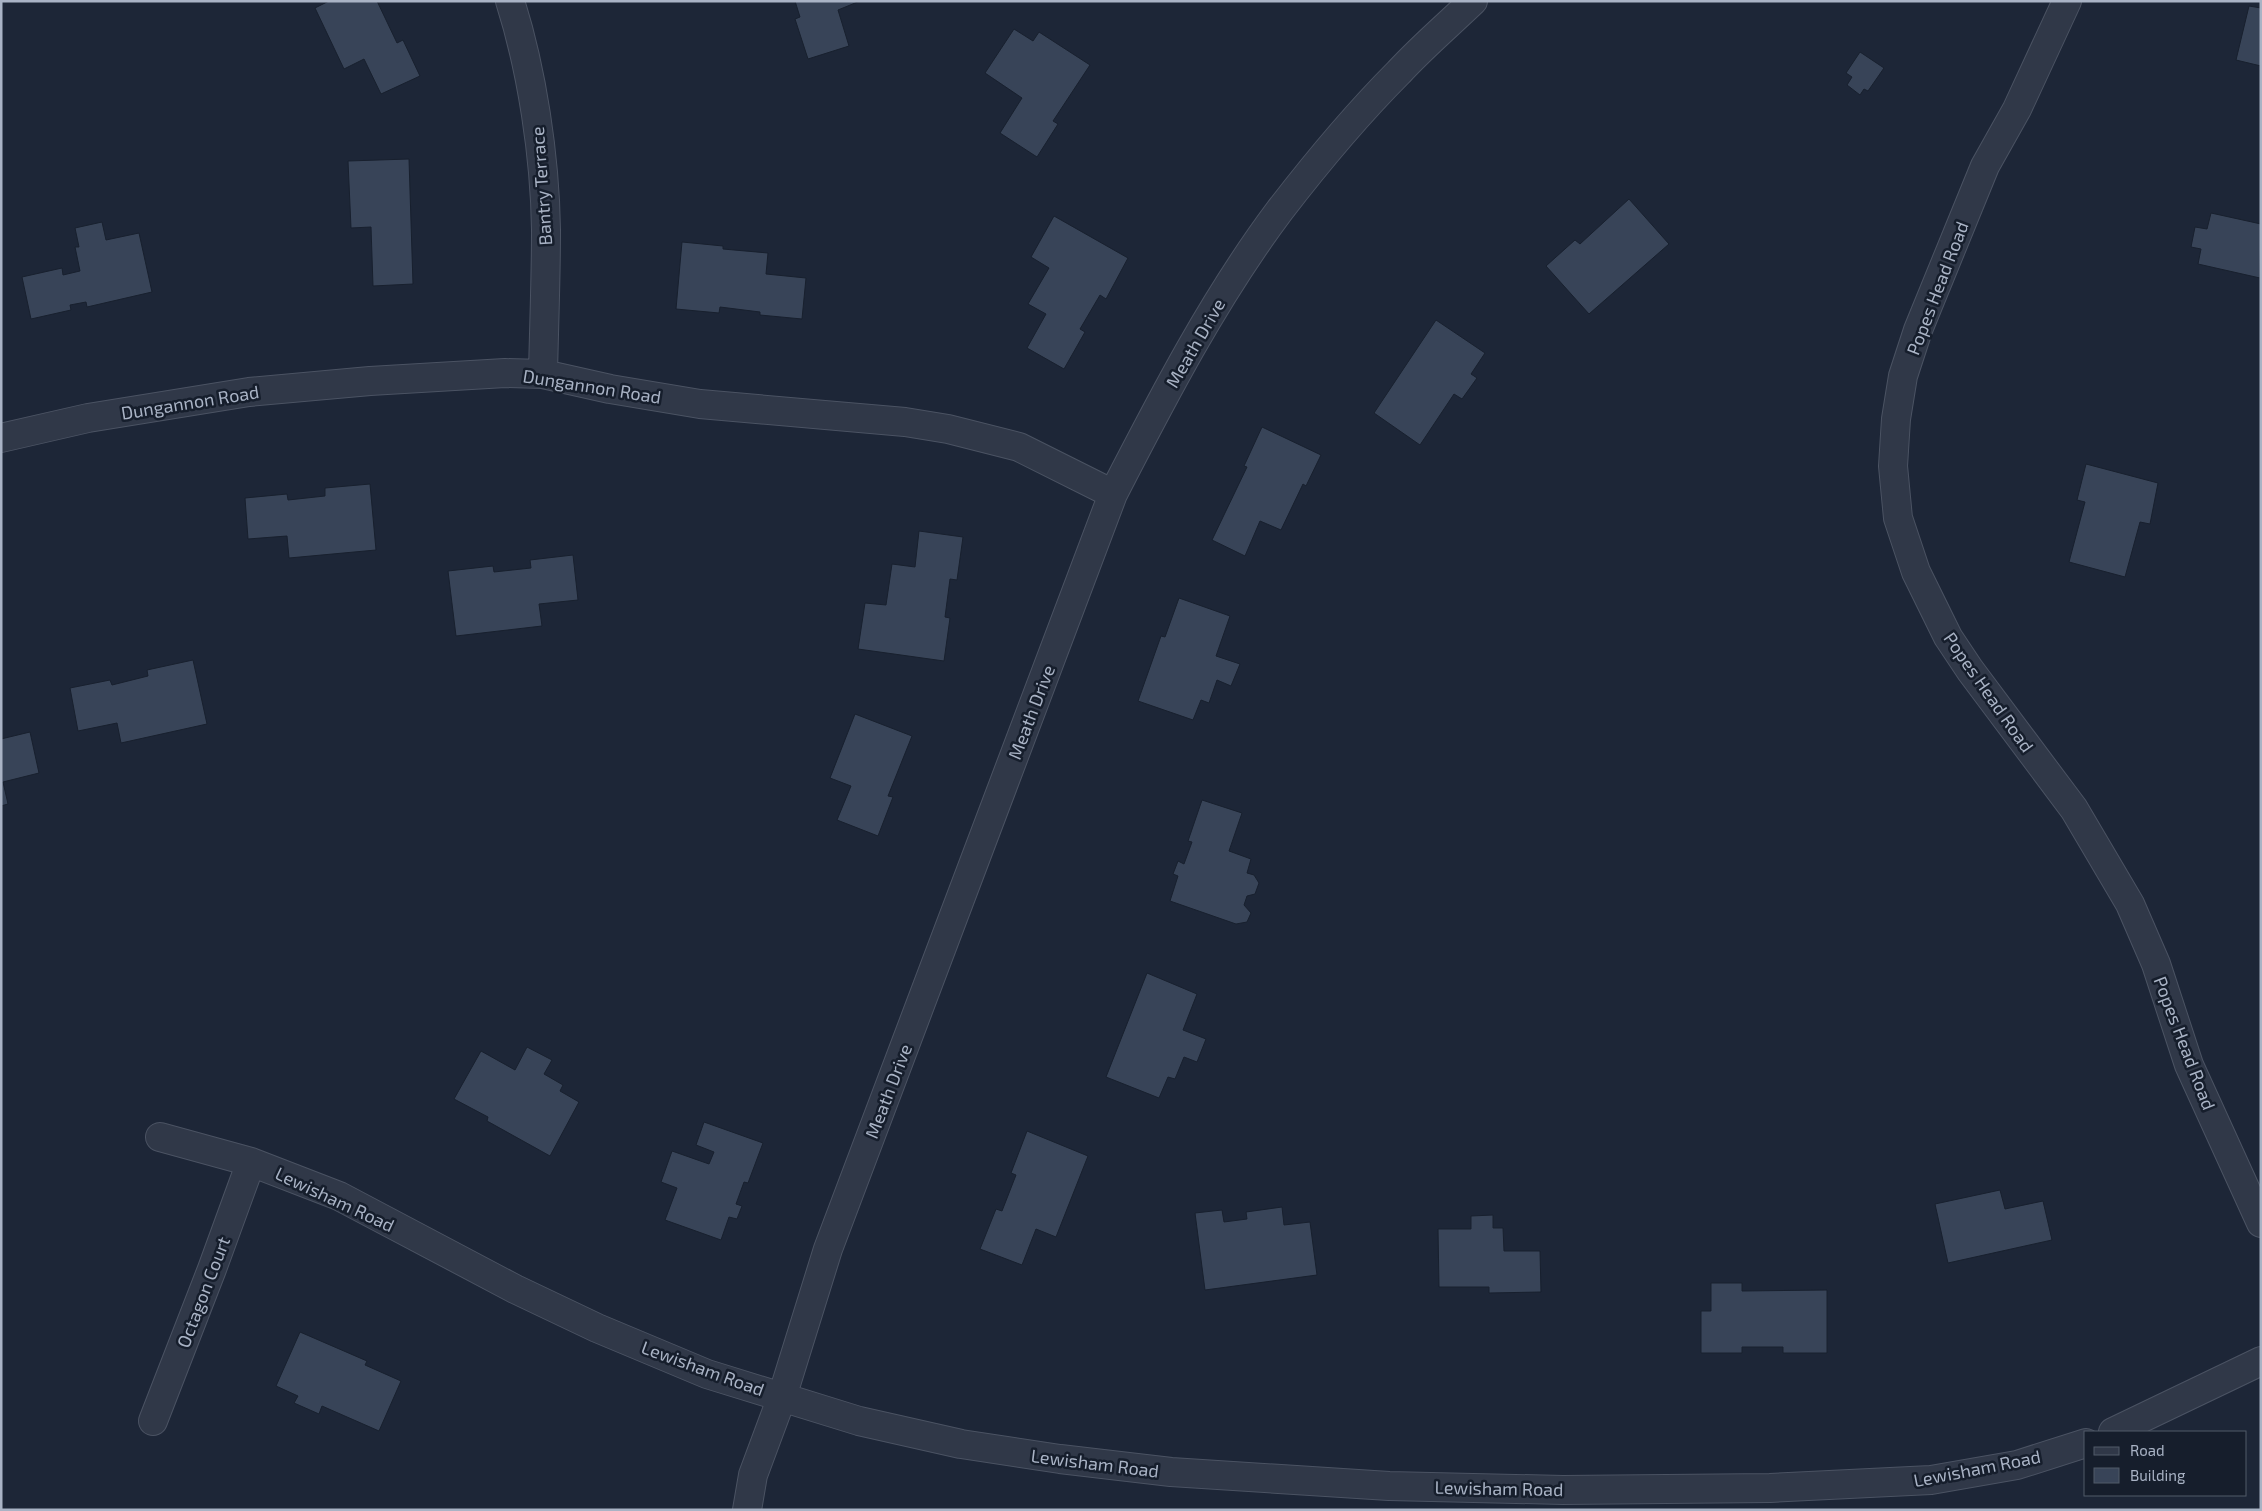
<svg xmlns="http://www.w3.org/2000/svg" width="2262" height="1511" viewBox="0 0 2262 1511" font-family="'Exo 2',sans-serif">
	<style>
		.building { fill: #384458; stroke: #18202e }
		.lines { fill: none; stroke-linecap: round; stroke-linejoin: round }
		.minor-casing { stroke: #4b5363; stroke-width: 30 }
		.minor { stroke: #303848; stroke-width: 28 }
		.labels { text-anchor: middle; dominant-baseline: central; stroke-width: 5; stroke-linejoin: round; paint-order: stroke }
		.street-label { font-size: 18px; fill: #a9b3c5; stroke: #161e2c }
	</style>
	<rect width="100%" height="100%" fill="#1d2637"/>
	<path class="building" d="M 329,1 L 377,1 L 397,43 L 403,40 L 420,76 L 381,94 L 364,59 L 344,69 L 315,8 Z
		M 795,1 L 860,1 L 838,10 L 849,46 L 808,59 L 795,19 L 800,17 Z
		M 2249,6 L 2261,8 L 2261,66 L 2236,60 Z
		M 1014,29 L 1033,41 L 1039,32 L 1090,65 L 1053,121 L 1058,124 L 1037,157 L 1000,133 L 1022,98 L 985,73 Z
		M 1860,52 L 1884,68 L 1868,91 L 1864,89 L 1860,95 L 1847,85 L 1852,77 L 1846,73 Z
		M 409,159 L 413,284 L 373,286 L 371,227 L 351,228 L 348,161 Z
		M 1629,199 L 1669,244 L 1589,314 L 1546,266 L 1575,240 L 1580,244 Z
		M 2211,213 L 2261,224 L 2260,278 L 2198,264 L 2201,249 L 2191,247 L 2195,227 L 2207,229 Z
		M 1054,216 L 1128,258 L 1106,299 L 1100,295 L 1080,329 L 1085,332 L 1064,369 L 1027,348 L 1046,314 L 1028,304 L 1049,268 L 1031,257 Z
		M 102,222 L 106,240 L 139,233 L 152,292 L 87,307 L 86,302 L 70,305 L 71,310 L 31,319 L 22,277 L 62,268 L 63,275 L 80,271 L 75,247 L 79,247 L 75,228 Z
		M 682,242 L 723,246 L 723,249 L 768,253 L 766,274 L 806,278 L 802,319 L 760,315 L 760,312 L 720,307 L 719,313 L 676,309 Z
		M 1436,320 L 1485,353 L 1471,374 L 1477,378 L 1462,399 L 1454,394 L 1420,445 L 1374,413 Z
		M 1262,427 L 1321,455 L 1306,486 L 1303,484 L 1281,530 L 1260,521 L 1245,556 L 1212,540 L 1247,467 L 1244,466 Z
		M 2086,464 L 2158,483 L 2150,524 L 2140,522 L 2125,577 L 2069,562 L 2085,502 L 2077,500 Z
		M 370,484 L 376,550 L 289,558 L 287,536 L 248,539 L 245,498 L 287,494 L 288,500 L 325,496 L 325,488 Z
		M 919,531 L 963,537 L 957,580 L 950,579 L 945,617 L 950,618 L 944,661 L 858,649 L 865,603 L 886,605 L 892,564 L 915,567 Z
		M 573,555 L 578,600 L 539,604 L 542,626 L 456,636 L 448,571 L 493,566 L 494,572 L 531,568 L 530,560 Z
		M 1179,598 L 1230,616 L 1216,656 L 1240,664 L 1231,686 L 1217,680 L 1209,703 L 1201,700 L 1193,720 L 1138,701 L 1161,636 L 1165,637 Z
		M 193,660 L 207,724 L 121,743 L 117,723 L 78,731 L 70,688 L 110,680 L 112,685 L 148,676 L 147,670 Z
		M 855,714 L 912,736 L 888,796 L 893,797 L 878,836 L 837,820 L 851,786 L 830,778 Z
		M 30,732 L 39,773 L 3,782 L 8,804 L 1,806 L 1,739 Z
		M 1202,800 L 1242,813 L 1229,851 L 1251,859 L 1247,873 L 1254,875 L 1259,883 L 1255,894 L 1247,896 L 1244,905 L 1251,913 L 1247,922 L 1236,924 L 1170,901 L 1178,876 L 1173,874 L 1178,861 L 1184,864 L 1192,842 L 1188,841 Z
		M 1147,973 L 1197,994 L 1183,1030 L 1206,1039 L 1197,1062 L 1184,1057 L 1175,1079 L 1168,1077 L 1159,1098 L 1106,1077 Z
		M 527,1047 L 552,1060 L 544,1074 L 563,1085 L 560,1091 L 579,1102 L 550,1156 L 487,1121 L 488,1117 L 454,1099 L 481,1051 L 515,1070 Z
		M 704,1122 L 763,1143 L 748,1183 L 744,1182 L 736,1204 L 742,1206 L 737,1219 L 729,1217 L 721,1240 L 665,1220 L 677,1188 L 661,1182 L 672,1151 L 709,1164 L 714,1152 L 696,1145 Z
		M 1027,1131 L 1088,1156 L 1056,1237 L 1036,1229 L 1022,1265 L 980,1249 L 996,1209 L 1002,1211 L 1016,1175 L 1011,1173 Z
		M 2000,1190 L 2005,1209 L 2043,1201 L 2052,1240 L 1948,1263 L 1935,1204 Z
		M 1282,1207 L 1284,1225 L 1310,1222 L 1317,1275 L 1205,1290 L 1195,1213 L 1222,1210 L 1224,1222 L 1247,1219 L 1246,1212 Z
		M 1493,1215 L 1493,1228 L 1503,1228 L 1504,1251 L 1540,1251 L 1541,1292 L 1489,1293 L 1489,1287 L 1439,1287 L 1438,1229 L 1471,1229 L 1471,1216 Z
		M 1711,1283 L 1742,1283 L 1742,1291 L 1827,1290 L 1827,1353 L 1783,1353 L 1783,1347 L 1742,1347 L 1742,1353 L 1701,1353 L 1701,1311 L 1711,1311 Z
		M 300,1332 L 367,1361 L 365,1365 L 401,1381 L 379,1431 L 322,1406 L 319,1414 L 294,1403 L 298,1396 L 276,1386 Z"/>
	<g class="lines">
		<defs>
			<path id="minor" d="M 510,1 C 532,70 545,157 546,230 C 546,278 544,326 543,374
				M 2067,1 L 2017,109 L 1985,166 L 1918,330 L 1903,376 L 1896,419 L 1893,466 L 1898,518 L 1916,572 L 1948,637 L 1970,670 L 2074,809 L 2130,904 L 2156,964 L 2189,1065 L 2261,1223
				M 1,438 L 88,418 L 249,392 L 370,381 L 505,373 L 543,374 L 610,389 L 700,404 L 905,422 L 948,429 L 1019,447 L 1113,494
				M 160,1137 L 251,1162 L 339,1196 L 515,1289 L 597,1328 L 707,1374 L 859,1421 L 961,1444 L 1060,1459 L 1171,1472 L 1389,1486 L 1563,1490 L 1770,1488 L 1931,1480 L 2017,1465 L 2086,1443
				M 153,1421 L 212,1269 L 251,1162
				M 2113,1432 L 2261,1361
				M 747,1510 L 753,1475 L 782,1397 L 828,1249 L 1113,494 C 1163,397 1214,298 1280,210 C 1317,162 1356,115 1399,72 C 1422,47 1448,25 1473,1"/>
		</defs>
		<use href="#minor" class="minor-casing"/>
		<use href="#minor" class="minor"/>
	</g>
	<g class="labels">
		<g class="street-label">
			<text transform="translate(541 186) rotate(-94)">Bantry Terrace</text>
			<text transform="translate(1937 288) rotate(-69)">Popes Head Road</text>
			<text transform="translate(1195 343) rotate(-60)">Meath Drive</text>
			<text transform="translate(592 386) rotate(9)">Dungannon Road</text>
			<text transform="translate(190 402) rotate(-9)">Dungannon Road</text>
			<text transform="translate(1989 692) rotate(55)">Popes Head Road</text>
			<text transform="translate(1031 712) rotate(-69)">Meath Drive</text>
			<text transform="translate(2185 1043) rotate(69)">Popes Head Road</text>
			<text transform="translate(888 1091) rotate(-69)">Meath Drive</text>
			<text transform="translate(335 1199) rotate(25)">Lewisham Road</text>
			<text transform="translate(203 1292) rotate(-69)">Octagon Court</text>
			<text transform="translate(703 1368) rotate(20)">Lewisham Road</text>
			<text transform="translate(1095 1463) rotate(7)">Lewisham Road</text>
			<text transform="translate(1977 1468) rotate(-11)">Lewisham Road</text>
			<text transform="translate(1499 1488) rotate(1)">Lewisham Road</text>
		</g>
	</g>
	<rect width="2262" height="1511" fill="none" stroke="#a9b3c5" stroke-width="5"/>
	<rect x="2084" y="1431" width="162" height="65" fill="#161e2c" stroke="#515a69"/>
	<rect x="2094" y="1447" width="25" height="8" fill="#303848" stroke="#515a69"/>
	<text x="2130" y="1456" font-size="15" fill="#a9b3c5">Road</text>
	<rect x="2094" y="1468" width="25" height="15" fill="#384458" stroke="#515a69"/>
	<text x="2130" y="1481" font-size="15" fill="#a9b3c5">Building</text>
</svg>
